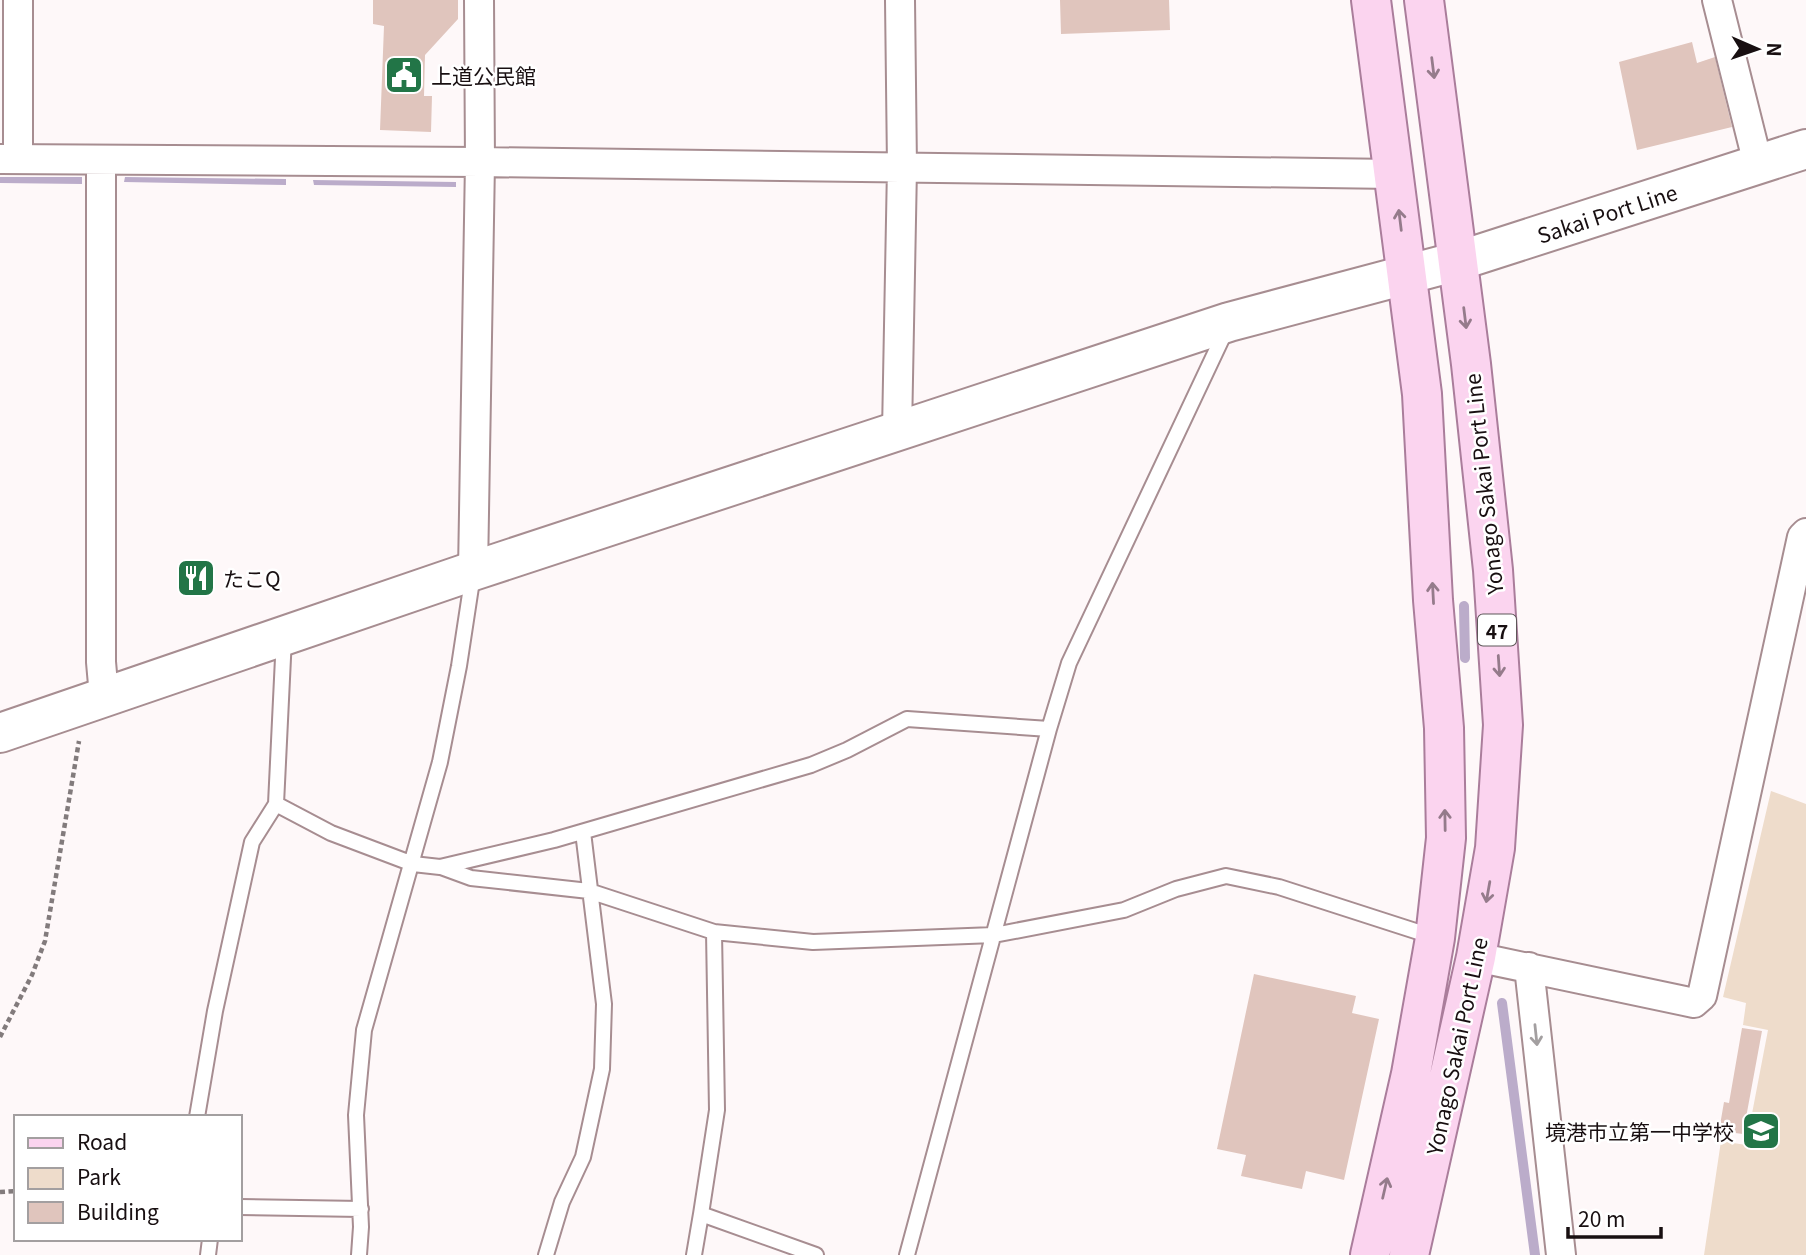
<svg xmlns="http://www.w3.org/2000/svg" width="1806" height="1255" viewBox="0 0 1806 1255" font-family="Georgia,'Noto Sans JP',serif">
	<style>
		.green { fill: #eedccb }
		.water { fill: #bbacca }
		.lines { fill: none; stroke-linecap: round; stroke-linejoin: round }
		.stream { stroke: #bbacca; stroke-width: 10 }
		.building { fill: #e0c5bd }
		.lane-casing { stroke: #a78d91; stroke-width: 18 }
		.street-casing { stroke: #a78d91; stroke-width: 32 }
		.secondary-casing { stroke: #a78d91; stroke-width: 42 }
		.primary-casing { stroke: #aa7d9b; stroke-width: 42 }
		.path { stroke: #827b7c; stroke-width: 4.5; stroke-dasharray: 5 3.5; stroke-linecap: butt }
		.lane { stroke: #fff; stroke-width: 14 }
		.street { stroke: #fff; stroke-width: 28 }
		.secondary { stroke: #fff; stroke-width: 38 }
		.primary { stroke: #fbd4ef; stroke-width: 38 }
		.oneway { stroke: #957b8b }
		.oneway2 { stroke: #a39fa0 }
		.labels { text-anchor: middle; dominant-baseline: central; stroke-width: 5; stroke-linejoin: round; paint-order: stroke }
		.shield { fill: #fff; stroke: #5d5758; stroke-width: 2 }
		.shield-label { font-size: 19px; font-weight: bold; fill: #180f11 }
		.poi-label { font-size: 21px; fill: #180f11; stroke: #fff; text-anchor: start }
		.street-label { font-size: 21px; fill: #180f11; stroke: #fff }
	</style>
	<rect width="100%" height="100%" fill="#fef8f9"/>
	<path class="green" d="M 1771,791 L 1806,804 L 1806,1255 L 1704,1255 L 1721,1141 L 1746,1145 L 1768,1030 L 1743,1025 L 1746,1003 L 1723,997 Z"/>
	<path class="water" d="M 0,177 L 82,177 L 82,184 L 0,183 Z
		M 125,177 L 286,179 L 286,185 L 124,182 Z
		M 313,180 L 456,182 L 456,187 L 314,185 Z"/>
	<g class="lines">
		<path class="stream" d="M 1464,606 L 1465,658
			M 1502,1003 L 1535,1255"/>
	</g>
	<path class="building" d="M 373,0 L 458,0 L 458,19 L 425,55 L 424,96 L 432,96 L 431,132 L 380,130 L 384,26 L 373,24 Z
		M 1060,0 L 1169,0 L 1170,30 L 1061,34 Z
		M 1692,42 L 1697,63 L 1715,57 L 1732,127 L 1637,150 L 1619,62 Z
		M 1254,974 L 1356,996 L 1352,1013 L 1379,1019 L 1344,1180 L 1306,1171 L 1302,1189 L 1241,1176 L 1246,1155 L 1217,1149 Z
		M 1742,1028 L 1762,1031 L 1743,1134 L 1719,1131 L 1724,1102 L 1729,1103 Z"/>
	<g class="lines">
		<defs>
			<path id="lane" d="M 284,637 L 276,804 L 331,833 L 413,864 L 440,867 L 554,840 L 811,765 L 847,750 L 907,719 L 1049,729 L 1069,663 L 1226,330
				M 441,867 L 471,878 L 589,891 L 714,932 L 717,1110 L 701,1214 L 816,1255
				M 714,932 L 813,942 L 994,935 L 1124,910 L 1176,889 L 1226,876 L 1279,887 L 1434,937
				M 197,1117 L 215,1011 L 252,842 L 276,804
				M 240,1207 L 361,1209
				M 208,1255 L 210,1239
				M 359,1255 L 361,1227 L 356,1115 L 364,1030 L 440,762 L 459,666 L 473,574
				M 546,1255 L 562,1202 L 583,1157 L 602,1069 L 604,1004 L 583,832
				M 694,1255 L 701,1214
				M 907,1255 L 1049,729"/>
			<path id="street" d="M 18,0 L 18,159
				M 1717,0 L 1758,164
				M 0,159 L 480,162 L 1394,174
				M 101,160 L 101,662 L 104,696
				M 897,432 L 902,167 L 900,0
				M 473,571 L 480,162 L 479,0
				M 1476,957 L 1694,1003 L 1702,996 L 1802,537 L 1806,533
				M 1529,967 L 1561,1255"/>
			<path id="secondary" d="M 0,733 L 473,571 L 1229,322 L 1458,261 L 1806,149"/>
			<path id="primary" d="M 1370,1255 L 1411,1074 L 1435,938 L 1446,838 L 1444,728 L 1433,600 L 1422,394 L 1371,0
				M 1409,1255 L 1476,957 L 1495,848 L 1503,725 L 1493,570 L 1471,364 L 1424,0"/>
		</defs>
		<use href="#lane" class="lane-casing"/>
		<use href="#street" class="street-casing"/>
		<use href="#secondary" class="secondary-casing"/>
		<use href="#primary" class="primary-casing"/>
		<path class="path" d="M 0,1037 L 32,975 L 45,941 L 79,741
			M 0,1192 L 16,1191"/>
		<use href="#lane" class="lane"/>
		<use href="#street" class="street"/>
		<use href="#secondary" class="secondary"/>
		<use href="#primary" class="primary"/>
	</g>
	<defs><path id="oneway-shaft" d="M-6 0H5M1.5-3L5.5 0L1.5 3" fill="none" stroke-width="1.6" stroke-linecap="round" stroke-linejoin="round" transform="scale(1.75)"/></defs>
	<g class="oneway">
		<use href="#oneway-shaft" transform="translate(1433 68) rotate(83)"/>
		<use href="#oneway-shaft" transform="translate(1400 220) rotate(-97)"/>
		<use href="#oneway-shaft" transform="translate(1465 318) rotate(83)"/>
		<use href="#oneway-shaft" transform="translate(1433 593) rotate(-93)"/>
		<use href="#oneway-shaft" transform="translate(1499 666) rotate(86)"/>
		<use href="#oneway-shaft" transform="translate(1445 820) rotate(-91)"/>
		<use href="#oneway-shaft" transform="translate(1488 892) rotate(100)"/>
		<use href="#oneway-shaft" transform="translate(1385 1188) rotate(-77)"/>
	</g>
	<use class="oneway2" href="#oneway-shaft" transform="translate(1536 1035) rotate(84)"/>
	<defs>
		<symbol id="civic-square" viewBox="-11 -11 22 22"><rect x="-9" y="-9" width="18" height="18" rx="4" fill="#227547" stroke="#fff"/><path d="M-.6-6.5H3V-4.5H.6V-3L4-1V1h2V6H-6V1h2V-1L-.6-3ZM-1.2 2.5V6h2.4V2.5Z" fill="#fff"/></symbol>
		<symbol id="restaurant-square" viewBox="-11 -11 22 22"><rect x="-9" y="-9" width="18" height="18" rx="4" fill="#227547" stroke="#fff"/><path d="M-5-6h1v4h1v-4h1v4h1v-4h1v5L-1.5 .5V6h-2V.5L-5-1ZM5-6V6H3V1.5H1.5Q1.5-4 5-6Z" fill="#fff"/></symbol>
		<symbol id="school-square" viewBox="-11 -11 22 22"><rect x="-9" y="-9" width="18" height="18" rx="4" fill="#227547" stroke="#fff"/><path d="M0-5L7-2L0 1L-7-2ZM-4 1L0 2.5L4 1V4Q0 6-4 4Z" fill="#fff"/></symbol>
	</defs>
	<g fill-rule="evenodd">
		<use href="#civic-square" x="382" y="53" width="44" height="44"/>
		<use href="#restaurant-square" x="174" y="556" width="44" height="44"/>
		<use href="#school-square" x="1739" y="1109" width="44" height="44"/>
	</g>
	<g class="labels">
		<rect class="shield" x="1478" y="614.5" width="38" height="31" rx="5"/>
		<g class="shield-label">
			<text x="1497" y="630">47</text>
		</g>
		<g class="poi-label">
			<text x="431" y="75">上道公民館</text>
			<text x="223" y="578">たこQ</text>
			<text x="1734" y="1131" text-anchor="end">境港市立第一中学校</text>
		</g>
		<g class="street-label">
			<text transform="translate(1607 213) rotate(-18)">Sakai Port Line</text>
			<text transform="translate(1483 484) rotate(-96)">Yonago Sakai Port Line</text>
			<text transform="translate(1456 1046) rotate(-78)">Yonago Sakai Port Line</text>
		</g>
	</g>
	<rect x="14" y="1115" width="228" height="126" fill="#ffffff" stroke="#a39fa0" stroke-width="2"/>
	<rect x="28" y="1138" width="35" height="10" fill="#fbd4ef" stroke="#a39fa0" stroke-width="2"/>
	<text x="77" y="1150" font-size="21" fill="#180f11">Road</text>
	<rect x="28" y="1168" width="35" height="21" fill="#eedccb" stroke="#a39fa0" stroke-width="2"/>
	<text x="77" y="1185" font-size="21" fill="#180f11">Park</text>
	<rect x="28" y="1202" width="35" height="21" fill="#e0c5bd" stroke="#a39fa0" stroke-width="2"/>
	<text x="77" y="1220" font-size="21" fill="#180f11">Building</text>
	<g transform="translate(1757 49) rotate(92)" stroke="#ffffff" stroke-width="5" paint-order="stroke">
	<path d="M0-5L12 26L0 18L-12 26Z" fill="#180f11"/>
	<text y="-10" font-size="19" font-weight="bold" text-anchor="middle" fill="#180f11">N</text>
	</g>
	<path d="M1568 1227v10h93v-10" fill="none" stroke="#180f11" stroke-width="3.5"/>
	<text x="1578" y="1227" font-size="21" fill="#180f11" stroke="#ffffff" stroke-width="5" paint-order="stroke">20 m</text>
</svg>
